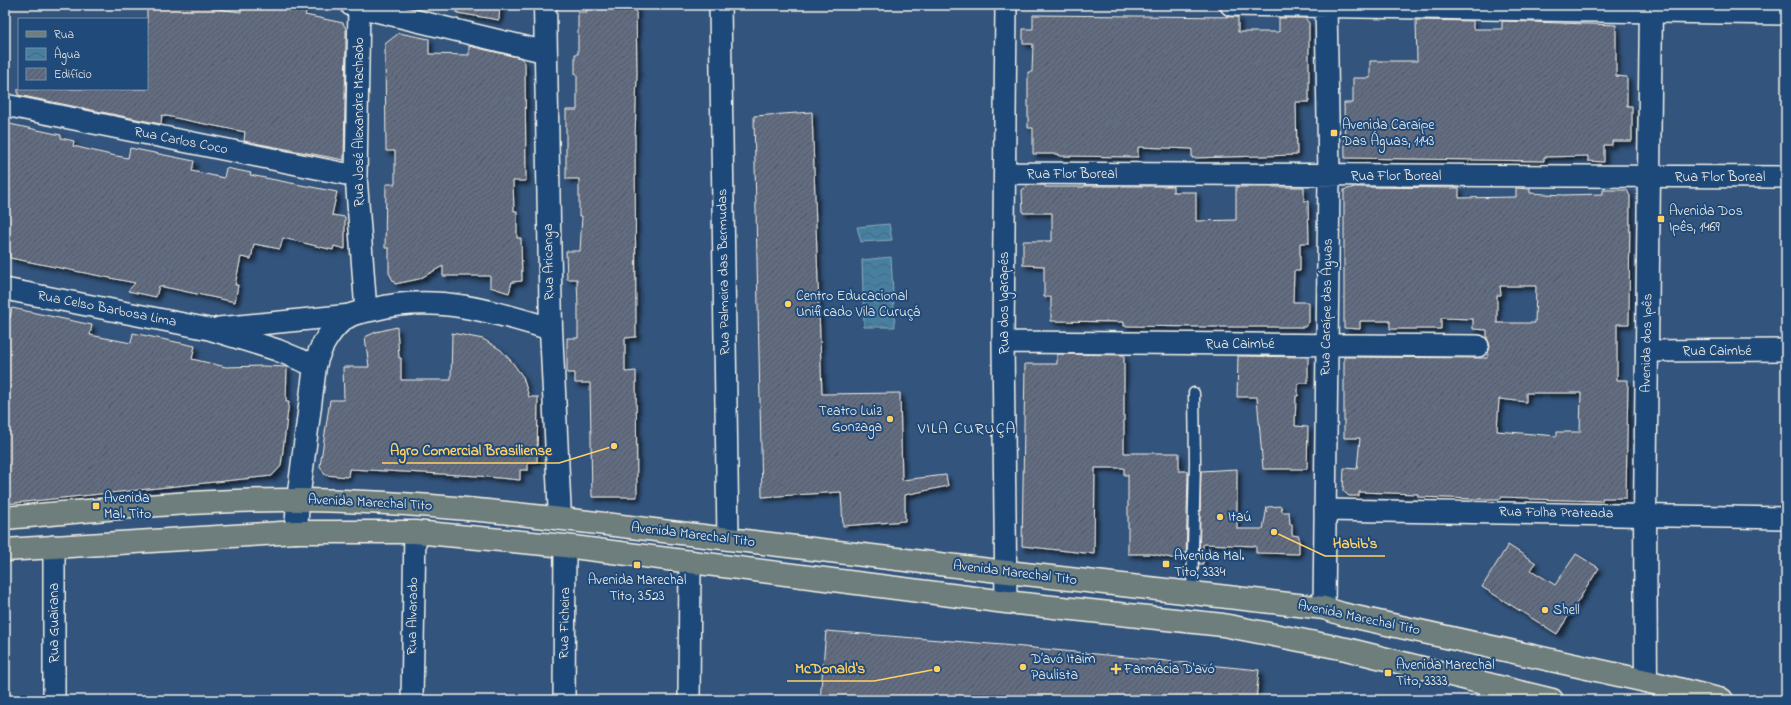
<svg xmlns="http://www.w3.org/2000/svg" width="1791" height="705" viewBox="0 0 1791 705" font-family="'Indie Flower',sans-serif">
	<style>
		.water { fill: url(#water-waves); stroke: #8cadbd }
		.building { fill: url(#building-hatch); stroke: #f4f1e8; fill-rule: evenodd; filter: url(#shadow) }
		.lines { fill: none; stroke-linecap: round; stroke-linejoin: round }
		.lane-casing { stroke: #f4f1e8; stroke-width: 13 }
		.street-casing { stroke: #f4f1e8; stroke-width: 24 }
		.secondary-casing { stroke: #f4f1e8; stroke-width: 25 }
		.primary-casing { stroke: #f4f1e8; stroke-width: 25 }
		.lane { stroke: #1f4a7a; stroke-width: 10 }
		.street { stroke: #1f4a7a; stroke-width: 21 }
		.secondary { stroke: #1f4a7a; stroke-width: 22 }
		.primary { stroke: #6d7e7c; stroke-width: 22 }
		.poi-dot { fill: #ffd166; stroke: #1f4a7a; stroke-width: 1.5 }
		.labels { text-anchor: middle; dominant-baseline: central; stroke-width: 4; stroke-linejoin: round; paint-order: stroke }
		.street-label { font-size: 14px; fill: #f4f1e8; stroke: #1f4a7a }
		.poi-label { font-size: 14px; fill: #f4f1e8; stroke: #1f4a7a; text-anchor: start }
		.quarter-label { font-size: 16px; letter-spacing: 1px; fill: #f4f1e8; stroke: #1f4a7a }
		.leader { fill: none; stroke: #ffd166; stroke-width: 1.5 }
		.callout-dot { fill: #ffd166; stroke: #1f4a7a; stroke-width: 1.5 }
		.callout-label { font-size: 15px; text-anchor: middle; font-weight: bold; fill: #ffd166; stroke: #1f4a7a; stroke-width: 4; stroke-linejoin: round; paint-order: stroke }
	</style>
	<defs>
		<pattern id="water-waves" width="16" height="10" patternUnits="userSpaceOnUse"><rect width="16" height="10" fill="#477fa0"/><path d="M0 5q4-4 8 0t8 0" fill="none" stroke="#486678"/></pattern>
		<pattern id="building-hatch" width="6" height="6" patternUnits="userSpaceOnUse"><rect width="6" height="6" fill="#626d82"/><path d="M-1 1l2-2M0 6l6-6M5 7l2-2" fill="none" stroke="#545961"/></pattern>
		<filter id="shadow"><feDropShadow dx="3.5" dy="3.5" stdDeviation="2" flood-color="#0009"/></filter>
	</defs>
	<rect width="100%" height="100%" fill="#33547c"/>
	<filter id="ink" filterUnits="userSpaceOnUse"><feTurbulence type="fractalNoise" baseFrequency=".025" numOctaves="2"/><feDisplacementMap in="SourceGraphic" scale="8" xChannelSelector="R" yChannelSelector="G"/><feConvolveMatrix kernelMatrix="1 2 1 2 8 2 1 2 1" color-interpolation-filters="sRGB"/></filter>
	<g filter="url(#ink)">
		<path class="water" d="M 889,224 L 892,240 L 861,242 L 857,227 Z
			M 891,257 L 895,327 L 864,327 L 862,260 Z"/>
		<path class="building" d="M 147,5 L 212,5 L 211,8 L 241,12 L 242,5 L 277,5 L 306,12 L 305,15 L 343,23 L 346,29 L 346,39 L 344,160 L 244,141 L 245,132 L 185,120 L 162,115 L 161,124 L 18,95 L 18,89 L 147,89 Z
			M 457,5 L 500,5 L 499,20 L 457,13 Z
			M 587,5 L 636,5 L 637,74 L 635,137 L 636,337 L 625,338 L 625,372 L 636,371 L 637,497 L 592,497 L 590,383 L 575,383 L 575,373 L 567,373 L 567,338 L 578,338 L 578,307 L 577,279 L 567,279 L 566,251 L 580,251 L 582,216 L 579,216 L 579,179 L 566,179 L 566,110 L 577,110 L 577,74 L 575,74 L 575,54 L 578,54 L 578,12 L 587,12 Z
			M 1033,15 L 1238,17 L 1238,32 L 1279,32 L 1279,18 L 1305,18 L 1309,23 L 1309,102 L 1296,102 L 1297,155 L 1192,158 L 1192,149 L 1138,147 L 1138,157 L 1059,156 L 1059,154 L 1033,154 L 1033,128 L 1028,128 L 1028,72 L 1032,72 L 1033,44 L 1023,44 L 1023,29 L 1033,29 Z
			M 1416,20 L 1473,21 L 1473,29 L 1502,29 L 1502,21 L 1616,25 L 1616,76 L 1627,77 L 1627,106 L 1632,106 L 1632,141 L 1612,141 L 1612,145 L 1604,145 L 1604,162 L 1588,161 L 1588,156 L 1544,157 L 1544,161 L 1345,158 L 1344,103 L 1353,103 L 1353,78 L 1370,78 L 1370,61 L 1417,61 Z
			M 399,33 L 429,39 L 429,54 L 469,55 L 469,46 L 521,58 L 525,63 L 526,181 L 513,181 L 514,211 L 517,211 L 517,238 L 521,238 L 522,281 L 512,282 L 509,293 L 490,287 L 490,276 L 443,276 L 443,266 L 419,279 L 395,284 L 389,273 L 389,248 L 385,248 L 386,184 L 395,184 L 395,151 L 386,151 L 385,44 Z
			M 812,112 L 822,394 L 900,393 L 902,480 L 946,475 L 948,486 L 905,495 L 905,521 L 843,526 L 841,492 L 762,497 L 754,116 Z
			M 5,123 L 61,135 L 61,138 L 74,141 L 73,146 L 111,155 L 128,158 L 130,148 L 194,161 L 192,171 L 224,178 L 226,168 L 251,173 L 250,175 L 337,192 L 332,215 L 345,217 L 345,249 L 334,246 L 333,250 L 283,238 L 280,249 L 254,244 L 251,259 L 241,257 L 235,285 L 238,285 L 235,302 L 159,286 L 156,297 L 128,291 L 135,283 L 10,258 L 9,257 L 10,252 L 5,251 Z
			M 1029,185 L 1045,185 L 1045,187 L 1084,187 L 1084,186 L 1173,186 L 1173,192 L 1196,192 L 1196,221 L 1236,220 L 1236,187 L 1304,187 L 1304,201 L 1308,201 L 1309,243 L 1300,243 L 1300,271 L 1294,271 L 1293,302 L 1309,302 L 1309,322 L 1305,327 L 1205,327 L 1124,326 L 1124,322 L 1051,321 L 1051,297 L 1044,297 L 1044,266 L 1023,265 L 1023,241 L 1052,241 L 1052,213 L 1023,213 L 1022,190 Z
			M 1355,187 L 1459,188 L 1459,198 L 1516,197 L 1516,188 L 1530,189 L 1530,193 L 1563,195 L 1603,194 L 1603,190 L 1627,190 L 1630,196 L 1629,324 L 1617,324 L 1617,380 L 1628,380 L 1626,498 L 1602,498 L 1602,501 L 1530,499 L 1529,498 L 1501,497 L 1501,499 L 1474,499 L 1418,497 L 1418,494 L 1359,492 L 1359,496 L 1349,496 L 1343,491 L 1344,468 L 1357,469 L 1360,438 L 1344,438 L 1344,357 L 1487,358 L 1490,346 L 1487,339 L 1487,330 L 1473,329 L 1473,319 L 1441,318 L 1441,329 L 1390,329 L 1390,321 L 1360,321 L 1360,329 L 1344,328 L 1344,190 ZM 1500,286 L 1536,286 L 1535,323 L 1497,323 L 1497,295 L 1501,295 ZM 1526,393 L 1581,393 L 1580,432 L 1557,432 L 1557,436 L 1497,431 L 1499,399 L 1526,402 Z
			M 12,308 L 92,325 L 90,335 L 131,343 L 133,333 L 195,346 L 192,359 L 226,367 L 263,366 L 287,367 L 286,402 L 289,402 L 281,466 L 272,476 L 5,504 L 5,318 L 10,318 Z
			M 397,327 L 399,358 L 401,358 L 401,380 L 451,380 L 452,333 L 483,339 L 501,350 L 512,362 L 523,377 L 529,397 L 538,397 L 537,462 L 528,462 L 528,470 L 520,470 L 520,480 L 478,476 L 349,469 L 348,477 L 325,475 L 320,466 L 330,400 L 344,400 L 343,367 L 369,367 L 365,337 L 376,332 Z
			M 1057,354 L 1124,355 L 1124,453 L 1179,453 L 1179,471 L 1188,471 L 1186,561 L 1152,554 L 1128,554 L 1128,475 L 1124,475 L 1124,468 L 1095,468 L 1094,554 L 1022,546 L 1025,364 L 1057,364 Z
			M 1238,356 L 1308,357 L 1308,383 L 1298,383 L 1298,396 L 1296,396 L 1295,426 L 1308,427 L 1307,469 L 1263,469 L 1257,397 L 1237,397 Z
			M 1237,469 L 1237,529 L 1263,529 L 1267,507 L 1281,506 L 1282,512 L 1289,512 L 1290,524 L 1292,524 L 1292,535 L 1299,536 L 1299,554 L 1256,553 L 1256,546 L 1203,544 L 1203,564 L 1199,564 L 1201,471 Z
			M 1508,545 L 1536,563 L 1531,570 L 1555,585 L 1576,554 L 1599,568 L 1557,634 L 1482,587 Z
			M 826,631 L 1003,645 L 1259,670 L 1256,700 L 820,700 Z"/>
		<g class="lines">
			<defs>
				<path id="lane" d="M 1192,594 L 1195,462 L 1194,393"/>
				<path id="street" d="M 351,5 L 546,52
					M 359,5 L 356,176 L 366,311
					M 720,5 L 728,539
					M 1006,5 L 1003,342 L 1006,602
					M 1231,5 L 1786,14
					M 5,105 L 356,176
					M 1005,173 L 1786,177
					M 5,289 L 209,329 L 277,350 L 315,366
					M 219,328 L 351,315
					M 1003,342 L 1478,346
					M 1647,351 L 1786,350
					M 1325,510 L 1786,518
					M 54,546 L 54,700
					M 1324,608 L 1329,175 L 1326,5
					M 412,700 L 415,532
					M 564,700 L 565,546
					M 689,700 L 690,561"/>
				<path id="secondary" d="M 545,5 L 551,329 L 560,518
					M 296,532 L 298,500 L 315,366 C 319,348 333,323 351,315 C 358,312 367,311 375,309 C 435,294 493,311 551,329
					M 1646,681 L 1645,515 L 1651,5"/>
				<path id="primary" d="M 5,518 C 102,510 200,499 297,500 C 442,501 585,522 729,539 C 927,563 1126,586 1324,608 L 1342,614 L 1646,681 L 1722,700
					M 5,550 L 296,532 L 415,532 L 565,546 L 1006,602 L 1223,625 L 1346,649 L 1552,700"/>
			</defs>
			<use href="#lane" class="lane-casing"/>
			<use href="#street" class="street-casing"/>
			<use href="#secondary" class="secondary-casing"/>
			<use href="#primary" class="primary-casing"/>
			<use href="#lane" class="lane"/>
			<use href="#street" class="street"/>
			<use href="#secondary" class="secondary"/>
			<use href="#primary" class="primary"/>
		</g>
	</g>
	<g class="poi-dot">
		<rect x="1330" y="129" width="8" height="8" rx="2"/>
		<rect x="1657" y="215" width="8" height="8" rx="2"/>
		<circle cx="788" cy="304" r="4"/>
		<circle cx="890" cy="419" r="4"/>
		<rect x="92" y="502" width="8" height="8" rx="2"/>
		<circle cx="1220" cy="517" r="4"/>
		<rect x="1162" y="560" width="8" height="8" rx="2"/>
		<rect x="633" y="561" width="8" height="8" rx="2"/>
		<circle cx="1545" cy="610" r="4"/>
		<circle cx="1023" cy="667" r="4"/>
		<path d="M1114 663h4v4h4v4h-4v4h-4v-4h-4v-4h4z"/>
		<rect x="1384" y="669" width="8" height="8" rx="2"/>
	</g>
	<g class="labels">
		<g class="street-label">
			<text transform="translate(359 122) rotate(-90)">Rua José Alexandre Machado</text>
			<text transform="translate(181 141) rotate(11)">Rua Carlos Coco</text>
			<text x="1072" y="174">Rua Flor Boreal</text>
			<text x="1396" y="176">Rua Flor Boreal</text>
			<text x="1720" y="177">Rua Flor Boreal</text>
			<text transform="translate(549 262) rotate(-91)">Rua Aricanga</text>
			<text transform="translate(724 272) rotate(-91)">Rua Palmeira das Bermudas</text>
			<text transform="translate(1004 303) rotate(-90)">Rua dos Igarapés</text>
			<text transform="translate(1327 307) rotate(-89)">Rua Caraípe das Águas</text>
			<text transform="translate(107 309) rotate(11)">Rua Celso Barbosa Lima</text>
			<text transform="translate(1647 343) rotate(-89)">Avenida dos Ipês</text>
			<text x="1240" y="344">Rua Caimbé</text>
			<text x="1717" y="351">Rua Caimbé</text>
			<text transform="translate(370 503) rotate(3)">Avenida Marechal Tito</text>
			<text transform="translate(1556 513) rotate(1)">Rua Folha Prateada</text>
			<text transform="translate(693 535) rotate(7)">Avenida Marechal Tito</text>
			<text transform="translate(1015 573) rotate(7)">Avenida Marechal Tito</text>
			<text transform="translate(413 616) rotate(-89)">Rua Alvarado</text>
			<text transform="translate(1359 618) rotate(12)">Avenida Marechal Tito</text>
			<text transform="translate(54 623) rotate(-90)">Rua Guairana</text>
			<text transform="translate(565 623) rotate(-89)">Rua Ficheira</text>
		</g>
		<g class="poi-label">
			<text x="1342" y="125">Avenida Caraípe<tspan x="1342" dy="16">Das Águas, 1143</tspan></text>
			<text x="1669" y="211">Avenida Dos<tspan x="1669" dy="16">Ipês, 1469</tspan></text>
			<text x="796" y="296">Centro Educacional<tspan x="796" dy="16">Unificado Vila Curuçá</tspan></text>
			<text x="882" y="411" text-anchor="end">Teatro Luiz<tspan x="882" dy="16">Gonzaga</tspan></text>
			<text x="104" y="498">Avenida<tspan x="104" dy="16">Mal. Tito</tspan></text>
			<text x="1228" y="517">Itaú</text>
			<text x="1174" y="556">Avenida Mal.<tspan x="1174" dy="16">Tito, 3334</tspan></text>
			<text x="637" y="580" text-anchor="middle">Avenida Marechal<tspan x="637" dy="16">Tito, 3523</tspan></text>
			<text x="1553" y="610">Shell</text>
			<text x="1031" y="659">D’avó Itaim<tspan x="1031" dy="16">Paulista</tspan></text>
			<text x="1396" y="665">Avenida Marechal<tspan x="1396" dy="16">Tito, 3333</tspan></text>
			<text x="1124" y="669">Farmácia D'avó</text>
		</g>
		<g class="quarter-label">
			<text x="967" y="429">VILA CURUÇA</text>
		</g>
	</g>
	<path class="leader" d="M614 446L559 463H382M1274 532L1325 556H1385M937 669L874 681H787"/>
	<g class="callout-dot">
		<circle cx="614" cy="446" r="4"/>
		<circle cx="1274" cy="532" r="4"/>
		<circle cx="937" cy="669" r="4"/>
	</g>
	<g class="callout-label">
		<text x="471" y="455">Agro Comercial Brasiliense</text>
		<text x="1355" y="548">Habib's</text>
		<text x="830" y="673">McDonald's</text>
	</g>
	<rect width="1791" height="705" fill="none" stroke="#1f4a7a" stroke-width="20"/>
	<rect x="10" y="10" width="1771" height="685" fill="none" stroke="#f4f1e8" stroke-width="1.5" filter="url(#ink)"/>
	<rect x="18" y="18" width="130" height="72" fill="#1f4a7a" stroke="#748da6"/>
	<rect x="26" y="31" width="20" height="6" fill="#6d7e7c" stroke="#748da6"/>
	<text x="54" y="38" font-size="12" fill="#f4f1e8">Rua</text>
	<rect x="26" y="48" width="20" height="12" fill="url(#water-waves)" stroke="#748da6"/>
	<text x="54" y="58" font-size="12" fill="#f4f1e8">Água</text>
	<rect x="26" y="68" width="20" height="12" fill="url(#building-hatch)" stroke="#748da6"/>
	<text x="54" y="78" font-size="12" fill="#f4f1e8">Edifício</text>
</svg>
